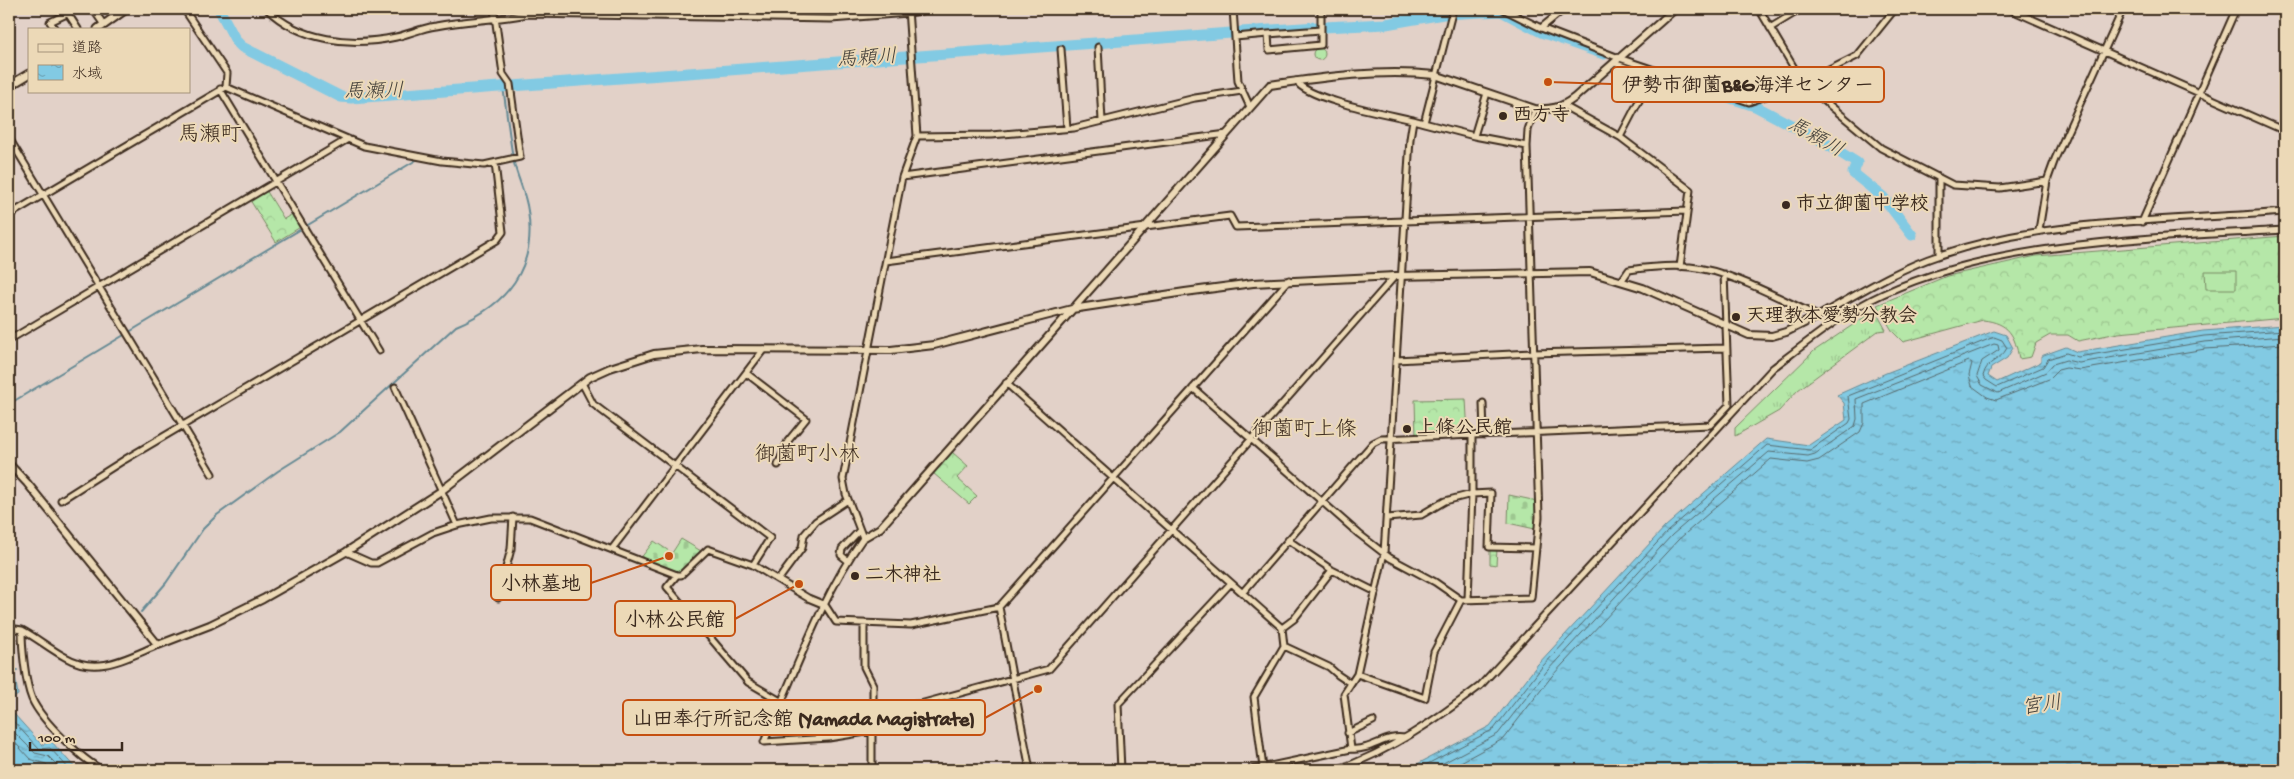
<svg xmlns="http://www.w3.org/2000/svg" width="2294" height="779" viewBox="0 0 2294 779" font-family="'Gochi Hand','Klee One',sans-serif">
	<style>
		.grass { fill: url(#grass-tufts); stroke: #788863 }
		.forest { fill: url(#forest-crowns); stroke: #788863 }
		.cemetery { fill: url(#cemetery-stones); stroke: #788863 }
		.pitch { fill: #b5e7a8; stroke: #788863 }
		.water { fill: url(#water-ripples); stroke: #668a94 }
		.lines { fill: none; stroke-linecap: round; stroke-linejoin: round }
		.shore { stroke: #576a6d; stroke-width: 1 }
		.stream { stroke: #668a94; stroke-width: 2 }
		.river { stroke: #82cae3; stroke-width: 11 }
		.minor-casing { stroke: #3b2a1e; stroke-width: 9 }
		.tertiary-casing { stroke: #3b2a1e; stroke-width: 10 }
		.secondary-casing { stroke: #3b2a1e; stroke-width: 11 }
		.minor { stroke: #ecd9b7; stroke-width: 5 }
		.tertiary { stroke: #ecd9b7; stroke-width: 6 }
		.secondary { stroke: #ecd9b7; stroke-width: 7 }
		.poi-dot { fill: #3b2a1e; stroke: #ecd9b7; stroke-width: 2 }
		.labels { text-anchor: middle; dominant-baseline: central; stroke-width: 4; stroke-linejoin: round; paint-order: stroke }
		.poi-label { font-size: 19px; font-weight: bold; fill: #3b2a1e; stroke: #ecd9b7; text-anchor: start }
		.water-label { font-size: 20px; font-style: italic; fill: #46423c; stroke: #ecd9b7 }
		.quarter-label { font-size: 21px; fill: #3b2a1e; stroke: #ecd9b7 }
		.leader { fill: none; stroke: #c55010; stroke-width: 2 }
		.callout-dot { fill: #c55010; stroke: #ecd9b7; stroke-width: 2 }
		.callout { fill: #ecd9b7; stroke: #c55010; stroke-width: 2 }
		.callout-label { font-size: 20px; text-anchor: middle; font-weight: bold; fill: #3b2a1e }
	</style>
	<defs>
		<pattern id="grass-tufts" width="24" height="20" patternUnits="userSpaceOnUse" patternTransform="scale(1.25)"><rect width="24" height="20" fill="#b5e7a8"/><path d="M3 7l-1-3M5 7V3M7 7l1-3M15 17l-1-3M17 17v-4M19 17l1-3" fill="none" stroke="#9dc690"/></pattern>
		<pattern id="forest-crowns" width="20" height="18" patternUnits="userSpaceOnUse" patternTransform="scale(1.25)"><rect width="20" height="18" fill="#b5e7a8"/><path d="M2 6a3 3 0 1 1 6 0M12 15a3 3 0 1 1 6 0" fill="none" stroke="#9dc690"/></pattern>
		<pattern id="cemetery-stones" width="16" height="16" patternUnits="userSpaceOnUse" patternTransform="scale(1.25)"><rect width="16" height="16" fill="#b5e7a8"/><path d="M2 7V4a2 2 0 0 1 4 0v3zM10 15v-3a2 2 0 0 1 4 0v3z" fill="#9dc690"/></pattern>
		<pattern id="water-ripples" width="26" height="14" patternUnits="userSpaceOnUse" patternTransform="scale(1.25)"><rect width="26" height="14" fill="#82cae3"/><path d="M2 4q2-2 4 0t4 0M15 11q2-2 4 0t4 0" fill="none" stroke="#6ca4b7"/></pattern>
	</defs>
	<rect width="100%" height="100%" fill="#e2d1c8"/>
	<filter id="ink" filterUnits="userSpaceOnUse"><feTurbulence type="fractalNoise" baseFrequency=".02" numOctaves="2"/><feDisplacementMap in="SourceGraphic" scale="10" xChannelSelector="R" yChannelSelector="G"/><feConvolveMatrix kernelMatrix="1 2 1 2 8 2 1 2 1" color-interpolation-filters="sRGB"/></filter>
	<g filter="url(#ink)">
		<path class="grass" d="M 1875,310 L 1886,330 L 1878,331 L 1798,390 L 1779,411 L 1735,436 L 1735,428 L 1814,351 Z"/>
		<path class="forest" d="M1313 54a6 6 0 1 1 12 0a6 6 0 1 1-12 0Z
			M 266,190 L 284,219 L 294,213 L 302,226 L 276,242 L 250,200 Z
			M 2285,236 L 2285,318 L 2118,333 L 2078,341 L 2068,335 L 2050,335 L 2036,343 L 2031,357 L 2019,359 C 2015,335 2009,323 1983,320 L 1903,342 L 1893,332 L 1877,305 L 1947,276 L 2036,256 Z
			M 1466,399 L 1468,435 L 1416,437 L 1415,400 Z
			M 952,452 L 968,466 L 957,478 L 977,496 L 969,504 L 933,473 Z
			M 1490,548 L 1497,549 L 1496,565 L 1490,564 Z"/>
		<path class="cemetery" d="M 1509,495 L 1537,501 L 1535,529 L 1508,523 Z
			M 681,539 L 701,551 L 680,572 L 677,573 L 640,559 L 654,541 L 672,553 Z"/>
		<path class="pitch" d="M 2205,271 L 2236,271 L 2236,289 L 2206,289 Z"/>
		<path class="water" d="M 2285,325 L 2285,770 L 1406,770 L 1490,726 L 1538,664 L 1665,527 L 1766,439 L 1809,445 L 1846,420 L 1844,403 L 1837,395 L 1886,373 L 1994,331 L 2006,335 L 2013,348 L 2007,358 L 1991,368 L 1988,376 L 1997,382 L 2041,362 L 2041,356 L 2066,347 L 2077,352 L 2203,331 Z
			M 9,636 L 18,695 L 9,701 Z
			M 14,714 L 42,745 L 51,741 L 77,770 L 9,770 L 9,716 Z"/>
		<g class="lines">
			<path class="shore" d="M 9,720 L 13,721 L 39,749 L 50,748 L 70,770
				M 9,727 L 35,753 L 48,756 L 62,770
				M 9,736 L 30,759 L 46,764 L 52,770
				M 1416,770 L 1494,729 L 1542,667 L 1668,531 L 1767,445 L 1810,450 L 1849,423 L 1851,419 L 1848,396 L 1994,337 L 2002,340 L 2007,348 C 2000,362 1987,359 1983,376 L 1986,380 L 1997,387 L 2043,367 L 2048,359 L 2066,353 L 2078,357 L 2204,336 L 2285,330
				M 1430,770 L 1498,734 L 1547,671 L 1672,535 L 1769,452 L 1808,456 L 1815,454 L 1855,426 L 1857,419 L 1856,399 L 1994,344 L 1998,345 L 1999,350 L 1982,361 L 1977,376 L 1982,385 L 1998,393 L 2046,372 L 2053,364 L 2066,360 L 2079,363 L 2204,342 L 2285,336
				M 1446,770 L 1503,739 L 1552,676 L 1678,540 L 1771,459 L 1807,463 L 1819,460 L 1860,432 L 1864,423 L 1864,404 L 1969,361 L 1972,363 L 1969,375 L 1972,386 L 1987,397 L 1996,400 L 2049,379 L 2058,370 L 2066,368 L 2080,370 L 2205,349 L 2285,344"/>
			<path class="stream" d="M 9,404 L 418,159
				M 141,612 L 166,583 L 203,529 L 217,515 L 278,471 L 340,432 L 456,326 C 507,305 537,268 528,211 C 526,194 518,179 514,163 C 509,138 507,112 503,87
				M 9,672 L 17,670"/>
			<path class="river" d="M 219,9 L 236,41 L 242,47 L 341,97 L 351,98 L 1231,33
				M 1324,27 L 1386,24 L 1443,14 L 1501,11 L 1541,32 L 1604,54
				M 1241,32 L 1318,27
				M 1654,72 L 1755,106 L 1825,143 L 1857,163 L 1853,173 L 1883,197 L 1912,235"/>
			<defs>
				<path id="minor" d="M 65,9 L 78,29
					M 93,9 L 104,25
					M 184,9 L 227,73 L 226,87
					M 267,9 C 300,41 351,47 396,37 C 409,34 422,28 436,26 C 466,20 497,20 527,14 L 831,19 L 908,13 L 933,9
					M 743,9 L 743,17
					M 908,9 L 917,136 L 902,177 L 843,479 L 846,494 L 863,538 C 821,597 794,676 764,742 L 829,738 L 872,731 L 873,707 L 920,704 L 1049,669 L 1395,276
					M 1233,9 L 1238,81 L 1250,107
					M 1503,9 L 1541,28 L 1619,58 L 1749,102 L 1803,83 L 1857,56 L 1895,9
					M 1759,9 L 1803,83 L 1881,148 L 1953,185 L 2000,188 L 2047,181
					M 2009,9 L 2285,131
					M 9,16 L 9,17
					M 1541,28 L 1564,9
					M 1770,28 L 1801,9
					M 55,29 L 50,22 L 77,9
					M 1268,34 L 1321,30
					M 1235,37 L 1268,34 L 1269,50 L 1321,45 L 1321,9
					M 1098,47 L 1102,121
					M 1061,49 L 1067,128
					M 1614,63 L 1652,76 L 1620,137
					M 1296,81 C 1308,100 1388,114 1413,120
					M 220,89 L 379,351
					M 1564,106 L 1620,137 L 1690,190 L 1680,267
					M 1424,123 L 1474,136 L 1527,146
					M 917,136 L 991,135 L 1074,128 L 1195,98 L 1242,91
					M 1474,136 L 1487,93
					M 9,138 L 212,474
					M 902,177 L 1227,134
					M 9,215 L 226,87 L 364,146 L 442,161 L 484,165 L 520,157 L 510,84 L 503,74 L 494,9
					M 2142,222 L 2236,9
					M 2039,230 L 2047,181 L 2055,159 L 2123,9
					M 1939,255 L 1939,180
					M 886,261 L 1230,216 L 1236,227 L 1687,211
					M 1622,280 L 1629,270 C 1650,267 1669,265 1690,267 C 1729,270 1782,300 1818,316 C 1858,294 1897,269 1940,255 C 2051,218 2170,221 2285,212
					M 9,340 L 348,139
					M 1396,360 L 1532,353 L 1725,348
					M 746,373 L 806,419 L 788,441 L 778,465
					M 582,383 L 593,404 L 770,538 L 753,565
					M 1006,383 L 1282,628 L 1294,619 L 1332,570
					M 395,387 L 457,525
					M 1193,388 L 1359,534 L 1390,558 L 1435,582 L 1461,600
					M 1483,403 L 1484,435
					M 1472,436 L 1472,494 L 1491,493 L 1489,547 L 1536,548
					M 61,500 L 124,460 L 497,240 L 503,232 L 495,163
					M 1387,518 L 1421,515 L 1445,501 L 1472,494 L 1468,599
					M 1288,540 L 1332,570 L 1376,592
					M 612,549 L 764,349
					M 346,552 L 371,563 L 377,563 L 433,533 L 457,525 L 491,518 L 530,518 L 677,575 L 681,575 L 708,549 L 753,565 L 808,598 L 825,605 L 836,622 L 911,625 L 999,607 L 1289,280
					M 847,560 L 841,555 L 842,549 L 859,531
					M 677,575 L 667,587 L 748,682 L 782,702
					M 779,579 L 802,548 L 804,535 L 816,521 L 848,500
					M 1243,592 L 1373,443 L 1381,439 L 1710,425 L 1729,405 L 1724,274
					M 498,598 L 511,549 L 513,517
					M 999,607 L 1030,770
					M 864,624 L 864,667 L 873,685 L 873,707
					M 9,628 L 22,630 C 22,648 25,682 32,699 C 41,720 83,761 103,770
					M 1282,628 L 1284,646 L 1329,667 L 1338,675 L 1350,683
					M 22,630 C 37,638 50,649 65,657 C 98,676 126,658 158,645
					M 1357,674 L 1425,698 L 1434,652 L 1461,600 L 1531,598 L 1539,517 L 1527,146 L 1528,130 L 1535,109
					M 1348,733 L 1373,721
					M 1351,749 C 1372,751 1385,734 1405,738
					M 1263,768 L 1254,697 L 1284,646
					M 872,770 L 872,731
					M 1121,770 L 1118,704 L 1231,583
					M 1251,770 L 1351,749 L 1344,694 L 1357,674 L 1384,553 L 1410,139 L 1413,120 L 1424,123 L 1453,9
					M 1336,770 C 1389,752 1436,720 1480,686 L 1773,368 C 1806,343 1845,311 1883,294 C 2000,240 2158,238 2285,230"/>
				<path id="tertiary" d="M 9,464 L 27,483 L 158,645 L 210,625 L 263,599 L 346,552 L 441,491 L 590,377 L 610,368 L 654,354 L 702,349 L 891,350 L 934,345 L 1072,309 L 1185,292 L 1253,283 L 1395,276 L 1590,272 L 1643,288 L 1749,335 L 1772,336 L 1786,332 L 1818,316
					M 863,538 L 880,528 L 1270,85 C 1325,77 1380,69 1435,75 L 1535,109 C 1551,110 1561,108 1574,98 L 1675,9"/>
				<path id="secondary" d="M 98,29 L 126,9
					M 9,86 L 29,74"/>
			</defs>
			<use href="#minor" class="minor-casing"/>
			<use href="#tertiary" class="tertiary-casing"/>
			<use href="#secondary" class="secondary-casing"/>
			<use href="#minor" class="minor"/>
			<use href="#tertiary" class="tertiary"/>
			<use href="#secondary" class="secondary"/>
		</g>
	</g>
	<g class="poi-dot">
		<circle cx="1503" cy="116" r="5"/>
		<circle cx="1786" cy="205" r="5"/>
		<circle cx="1736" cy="317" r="5"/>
		<circle cx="1407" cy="429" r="5"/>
		<circle cx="855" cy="576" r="5"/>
	</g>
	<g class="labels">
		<g class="poi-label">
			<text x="1513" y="116">西方寺</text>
			<text x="1796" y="205">市立御薗中学校</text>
			<text x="1746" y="317">天理教本愛勢分教会</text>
			<text x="1417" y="429">上條公民館</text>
			<text x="865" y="576">二木神社</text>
		</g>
		<g class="water-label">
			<text transform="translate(867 60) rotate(-4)">馬頼川</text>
			<text transform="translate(374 93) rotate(-1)">馬瀬川</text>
			<text transform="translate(1815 139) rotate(29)">馬頼川</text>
			<text transform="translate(2042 707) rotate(-8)">宮川</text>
		</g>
		<g class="quarter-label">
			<text x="210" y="136">馬瀬町</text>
			<text x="1304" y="431">御薗町上條</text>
			<text x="807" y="456">御薗町小林</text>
		</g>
	</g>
	<path class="leader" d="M1548 82L1612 84M669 556L591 583M799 584L735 619M1038 689L985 718"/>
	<g class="callout-dot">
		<circle cx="1548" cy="82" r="5"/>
		<circle cx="669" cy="556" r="5"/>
		<circle cx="799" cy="584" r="5"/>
		<circle cx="1038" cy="689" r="5"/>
	</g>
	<g class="callout">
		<rect x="1612" y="67" width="272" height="35" rx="5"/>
		<rect x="491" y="565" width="100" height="35" rx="5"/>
		<rect x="615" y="601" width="120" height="35" rx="5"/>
		<rect x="623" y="700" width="362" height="35" rx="5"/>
	</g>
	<g class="callout-label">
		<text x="1748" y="91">伊勢市御薗B&amp;G海洋センター</text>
		<text x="541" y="590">小林墓地</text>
		<text x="675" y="626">小林公民館</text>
		<text x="804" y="725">山田奉行所記念館 (Yamada Magistrate)</text>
	</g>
	<rect width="2294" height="779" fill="none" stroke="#ecd9b7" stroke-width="30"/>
	<rect x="15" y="15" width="2264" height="749" fill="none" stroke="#3b2a1e" stroke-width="2" filter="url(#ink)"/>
	<rect x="28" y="28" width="162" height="65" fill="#ecd9b7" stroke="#a5937a"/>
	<rect x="38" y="44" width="25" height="8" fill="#ecd9b7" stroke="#a5937a"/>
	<text x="72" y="52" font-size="15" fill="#3b2a1e">道路</text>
	<rect x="38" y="65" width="25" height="15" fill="url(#water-ripples)" stroke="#a5937a"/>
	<text x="72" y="78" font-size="15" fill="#3b2a1e">水域</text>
	<path d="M30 742v8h92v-8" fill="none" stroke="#3b2a1e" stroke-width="2.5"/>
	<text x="38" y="742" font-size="15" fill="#3b2a1e" stroke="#ecd9b7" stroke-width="4" paint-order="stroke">100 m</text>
</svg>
